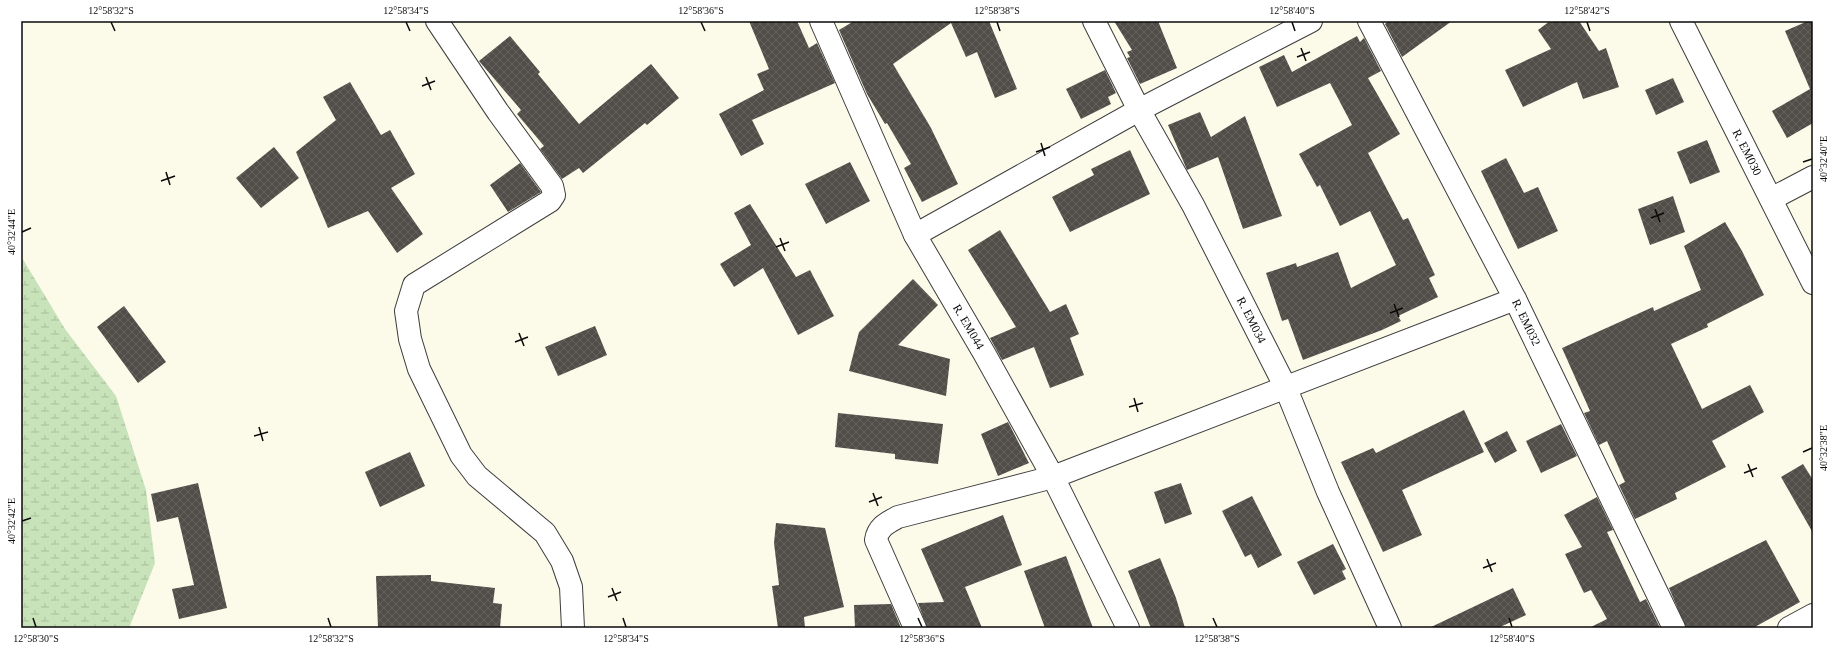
<svg xmlns="http://www.w3.org/2000/svg" width="1834" height="649" viewBox="0 0 1834 649" font-family="'Times New Roman',serif">
	<style>
		.wetland { fill: url(#wetland-marsh) }
		.building { fill: url(#building-cross-hatch) }
		.lines { fill: none; stroke-linecap: round; stroke-linejoin: round }
		.street-casing { stroke: #3d3d3d; stroke-width: 24 }
		.street { stroke: #fff; stroke-width: 22 }
		.ticks { fill: none; stroke: #0a0a0a; stroke-width: 1.5 }
		.labels { text-anchor: middle; dominant-baseline: central; stroke-width: 4; stroke-linejoin: round; paint-order: stroke }
		.street-label { font-size: 12px; fill: #0a0a0a; stroke: #fff }
		.neatline { fill: none; stroke: #0a0a0a; stroke-width: 1.5 }
		.ticks-label { font-size: 10px; text-anchor: middle; fill: #0a0a0a }
	</style>
	<defs>
		<pattern id="wetland-marsh" width="20" height="14" patternUnits="userSpaceOnUse"><rect width="20" height="14" fill="#c8e2b9"/><path d="M1 5h8M5 5V1M11 12h8M15 12V8" fill="none" stroke="#aac19e"/></pattern>
		<pattern id="building-cross-hatch" width="8" height="8" patternUnits="userSpaceOnUse"><rect width="8" height="8" fill="#514d48"/><path d="M0 0l8 8M0 8l8-8" fill="none" stroke="#65625e"/></pattern>
	</defs>
	<rect width="100%" height="100%" fill="#fcfbea"/>
	<path class="wetland" d="M 21,256 L 65,329 L 116,396 L 146,490 L 155,563 L 129,628 L 21,628 Z"/>
	<path class="building" d="M 749,21 L 797,21 L 809,48 L 817,43 L 835,83 L 752,120 L 764,144 L 741,156 L 719,114 L 764,90 L 757,74 L 769,69 Z
		M 854,21 L 989,21 L 1017,89 L 995,98 L 977,52 L 966,57 L 951,23 L 893,64 L 931,128 L 958,184 L 922,202 L 904,168 L 911,164 L 887,123 L 885,124 L 867,94 L 839,30 Z
		M 1114,21 L 1158,21 L 1177,68 L 1140,84 L 1127,58 L 1130,57 L 1127,52 L 1132,50 Z
		M 1388,21 L 1452,21 L 1402,57 L 1385,24 Z
		M 1550,21 L 1579,21 L 1599,51 L 1606,48 L 1619,87 L 1583,99 L 1577,82 L 1523,107 L 1505,70 L 1551,49 L 1538,30 Z
		M 1808,21 L 1813,21 L 1813,123 L 1787,138 L 1772,111 L 1810,89 L 1785,31 Z
		M 510,36 L 540,72 L 538,74 L 579,124 L 651,64 L 679,98 L 647,125 L 645,123 L 583,173 L 579,168 L 562,179 L 540,149 L 544,146 L 517,114 L 521,110 L 479,61 Z
		M 1357,36 L 1360,42 L 1364,38 L 1381,71 L 1368,78 L 1400,134 L 1368,153 L 1403,220 L 1408,218 L 1435,275 L 1429,278 L 1438,297 L 1398,316 L 1401,321 L 1382,330 L 1303,360 L 1288,319 L 1282,321 L 1266,273 L 1296,263 L 1297,267 L 1338,252 L 1351,288 L 1396,265 L 1370,211 L 1340,226 L 1320,185 L 1317,187 L 1299,154 L 1352,125 L 1330,83 L 1277,107 L 1259,67 L 1284,55 L 1292,72 Z
		M 1105,70 L 1116,93 L 1108,97 L 1111,104 L 1081,119 L 1066,89 Z
		M 1673,78 L 1684,102 L 1656,115 L 1645,90 Z
		M 350,82 L 381,135 L 390,130 L 415,174 L 391,188 L 423,234 L 397,253 L 368,211 L 328,228 L 296,152 L 336,120 L 323,97 Z
		M 1200,112 L 1213,142 L 1211,137 L 1245,116 L 1282,216 L 1243,229 L 1218,157 L 1187,170 L 1168,125 Z
		M 1707,140 L 1720,172 L 1690,184 L 1677,152 Z
		M 274,147 L 299,178 L 261,208 L 236,178 Z
		M 1130,150 L 1150,194 L 1070,232 L 1052,197 L 1094,175 L 1091,169 Z
		M 1506,158 L 1524,193 L 1538,187 L 1558,231 L 1518,249 L 1481,171 Z
		M 850,162 L 870,201 L 826,224 L 805,184 Z
		M 520,163 L 541,192 L 508,212 L 490,185 Z
		M 1673,196 L 1685,232 L 1650,245 L 1638,209 Z
		M 750,204 L 796,277 L 810,270 L 834,316 L 798,335 L 763,268 L 734,287 L 720,264 L 751,245 L 734,213 Z
		M 1725,222 L 1742,251 L 1764,295 L 1707,324 L 1708,327 L 1671,344 L 1702,409 L 1750,385 L 1764,412 L 1712,441 L 1726,467 L 1675,493 L 1677,499 L 1635,519 L 1619,485 L 1625,482 L 1607,441 L 1599,445 L 1584,413 L 1590,411 L 1562,348 L 1653,307 L 1654,311 L 1701,290 L 1684,246 Z
		M 1000,230 L 1050,312 L 1066,304 L 1079,334 L 1070,338 L 1084,375 L 1050,388 L 1034,347 L 1002,360 L 990,338 L 1016,327 L 968,250 Z
		M 913,279 L 938,305 L 898,345 L 950,359 L 946,396 L 849,371 L 859,332 Z
		M 124,306 L 166,362 L 138,383 L 97,327 Z
		M 595,326 L 607,355 L 558,376 L 545,347 Z
		M 1464,410 L 1484,452 L 1402,490 L 1422,535 L 1383,552 L 1341,462 L 1373,448 L 1376,453 Z
		M 838,413 L 943,424 L 938,464 L 895,459 L 895,454 L 835,447 Z
		M 1008,422 L 1029,463 L 998,476 L 981,434 Z
		M 1561,424 L 1577,456 L 1541,473 L 1526,441 Z
		M 1507,431 L 1517,451 L 1495,463 L 1484,443 Z
		M 410,452 L 425,486 L 380,507 L 365,472 Z
		M 1803,464 L 1813,480 L 1813,533 L 1781,477 Z
		M 198,483 L 227,608 L 179,619 L 172,589 L 194,585 L 178,517 L 157,522 L 151,494 Z
		M 1181,483 L 1192,514 L 1165,524 L 1154,492 Z
		M 1252,496 L 1282,555 L 1258,568 L 1251,554 L 1245,557 L 1222,511 Z
		M 1597,497 L 1613,530 L 1607,532 L 1640,602 L 1646,599 L 1660,628 L 1589,628 L 1607,619 L 1591,590 L 1584,593 L 1565,554 L 1582,547 L 1564,515 Z
		M 1003,515 L 1022,565 L 965,587 L 982,628 L 927,628 L 918,603 L 944,602 L 921,549 Z
		M 776,523 L 825,528 L 844,607 L 804,617 L 805,628 L 778,628 L 772,586 L 779,585 L 774,543 Z
		M 1766,540 L 1800,602 L 1753,628 L 1686,628 L 1669,588 Z
		M 1333,544 L 1346,569 L 1342,571 L 1346,579 L 1314,595 L 1297,562 Z
		M 1066,556 L 1093,628 L 1045,628 L 1024,571 Z
		M 1160,558 L 1176,598 L 1185,628 L 1151,628 L 1128,571 Z
		M 431,575 L 431,581 L 495,588 L 493,603 L 502,604 L 500,628 L 378,628 L 376,576 Z
		M 1513,588 L 1526,615 L 1498,628 L 1429,628 Z
		M 891,604 L 901,628 L 855,628 L 854,605 Z"/>
	<g class="lines">
		<defs>
			<g id="street">
				<path d="M 437,21 L 498,112 L 552,186 L 554,195 L 550,201 L 414,285 L 406,311 L 410,339 L 419,369 L 461,455 L 477,476 L 545,533 L 562,561 L 571,587 L 573,628"/>
				<path id="s1" d="M 821,21 L 915,235 L 984,353 L 1053,477 L 1128,628"/>
				<path id="s2" d="M 1094,21 L 1139,110 L 1193,205 L 1285,386 L 1328,492 L 1390,628"/>
				<path id="s3" d="M 1369,21 L 1515,299 L 1674,628"/>
				<path id="s4" d="M 1681,21 L 1813,283"/>
				<path d="M 1771,199 L 1813,177"/>
				<path d="M 915,235 L 1139,110 L 1311,21"/>
				<path d="M 915,628 L 876,540 C 878,527 887,523 898,517 L 1053,477 L 1515,299"/>
				<path d="M 1789,628 L 1813,615"/>
			</g>
		</defs>
		<use href="#street" class="street-casing"/>
		<use href="#street" class="street"/>
	</g>
	<path class="ticks" d="M 111,22 L 115,31M 406,22 L 410,31M 701,22 L 705,31M 997,22 L 1000,31M 1292,22 L 1295,31M 1587,22 L 1590,31M 1301,48 L 1306,61M 1297,57 L 1310,52M 426,77 L 431,90M 422,86 L 435,81M 1041,143 L 1045,156M 1036,152 L 1050,147M 1803,162 L 1812,159M 166,172 L 170,185M 161,181 L 175,176M 1655,209 L 1660,222M 1651,218 L 1664,213M 22,232 L 31,228M 780,238 L 785,251M 776,247 L 789,242M 1394,304 L 1399,317M 1390,313 L 1403,308M 519,333 L 524,346M 515,342 L 528,337M 1134,398 L 1138,412M 1129,407 L 1143,403M 259,427 L 263,441M 254,436 L 268,432M 1803,452 L 1812,448M 1748,464 L 1753,477M 1744,473 L 1757,468M 873,493 L 878,506M 869,502 L 882,497M 22,521 L 31,518M 1487,559 L 1492,572M 1483,568 L 1496,563M 612,588 L 617,601M 608,597 L 621,592M 33,618 L 36,627M 328,618 L 331,627M 623,618 L 626,627M 918,618 L 922,627M 1213,618 L 1217,627M 1509,618 L 1512,627"/>
	<g class="labels">
		<g class="street-label">
			<text stroke="none"><textPath href="#s4" startOffset="147">R. EM030</textPath></text>
			<text stroke="none"><textPath href="#s2" startOffset="338">R. EM034</textPath></text>
			<text stroke="none"><textPath href="#s3" startOffset="340">R. EM032</textPath></text>
			<text stroke="none"><textPath href="#s1" startOffset="340">R. EM044</textPath></text>
		</g>
	</g>
	<rect width="1834" height="649" fill="none" stroke="#ffffff" stroke-width="44"/>
	<rect x="22" y="22" width="1790" height="605" class="neatline"/>
	<g class="ticks-label">
		<text x="111" y="14">12°58'32"S</text>
		<text x="406" y="14">12°58'34"S</text>
		<text x="701" y="14">12°58'36"S</text>
		<text x="997" y="14">12°58'38"S</text>
		<text x="1292" y="14">12°58'40"S</text>
		<text x="1587" y="14">12°58'42"S</text>
		<text transform="translate(1823 159) rotate(-90)" y="4">40°32'40"E</text>
		<text transform="translate(11 232) rotate(-90)" y="4">40°32'44"E</text>
		<text transform="translate(1823 448) rotate(-90)" y="4">40°32'38"E</text>
		<text transform="translate(11 521) rotate(-90)" y="4">40°32'42"E</text>
		<text x="36" y="642">12°58'30"S</text>
		<text x="331" y="642">12°58'32"S</text>
		<text x="626" y="642">12°58'34"S</text>
		<text x="922" y="642">12°58'36"S</text>
		<text x="1217" y="642">12°58'38"S</text>
		<text x="1512" y="642">12°58'40"S</text>
	</g>
</svg>
